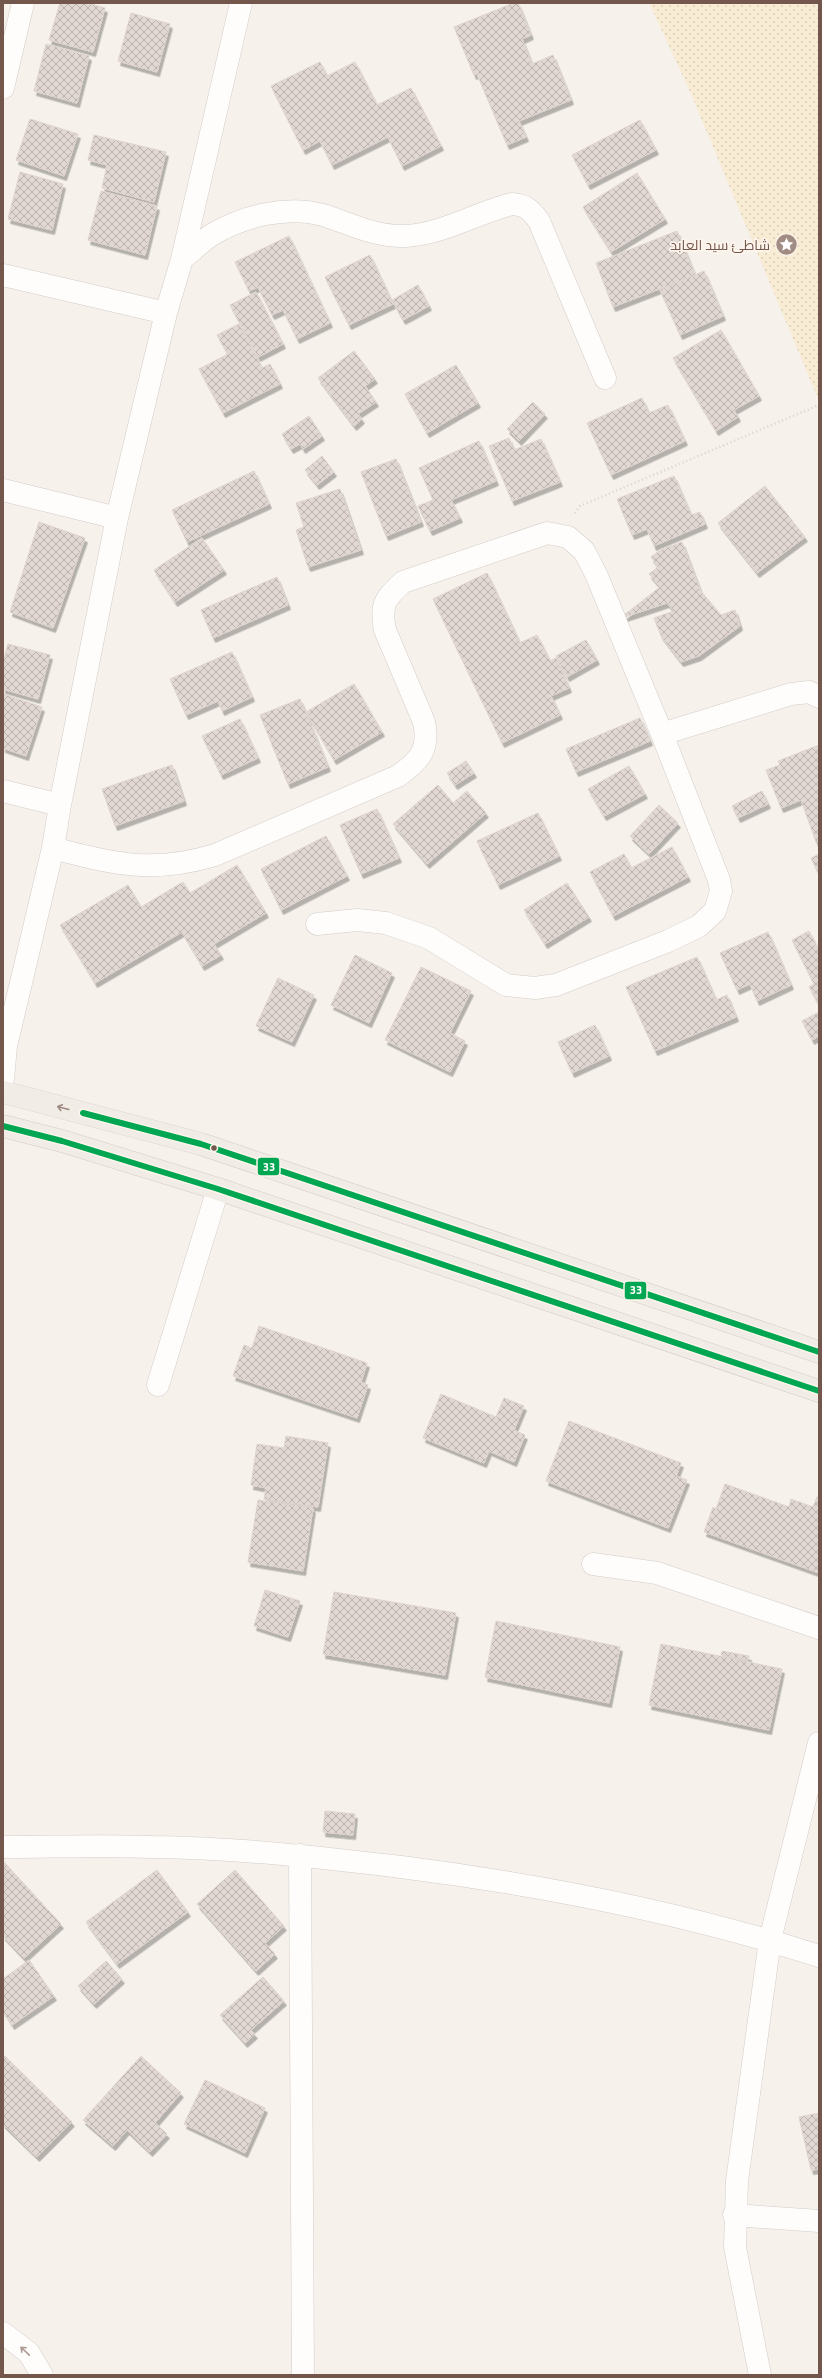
<svg xmlns="http://www.w3.org/2000/svg" width="822" height="2378" viewBox="0 0 822 2378" font-family="'Titillium Web',Cairo,sans-serif">
	<style>
		.sand { fill: url(#sand-dots) }
		.building { fill: url(#building-cross-hatch); stroke: #dfd3cd; filter: url(#shadow) }
		.lines { fill: none; stroke-linecap: round; stroke-linejoin: round }
		.minor-casing { stroke: #d4ccc8; stroke-width: 23 }
		.major-casing { stroke: #d5cbc6; stroke-width: 23 }
		.path { stroke: #dad1ce; stroke-width: 2.5; stroke-dasharray: 1 3; stroke-linecap: butt }
		.minor { stroke: #fefdfc; stroke-width: 22 }
		.major { stroke: #f1ece6; stroke-width: 22 }
		.bus-1-casing { stroke: #fef5ec; stroke-width: 9 }
		.bus-1 { stroke: #00a651; stroke-width: 6 }
		.oneway { stroke: #9f8a82 }
		.oneway2 { stroke: #ab9992 }
		.bus-dot { fill: #73564c; stroke: #fef5ec; stroke-width: 1.5 }
		.labels { text-anchor: middle; dominant-baseline: central; stroke-width: 3.5; stroke-linejoin: round; paint-order: stroke }
		.poi-label { font-size: 14px; fill: #73564c; stroke: #fef5ec; text-anchor: end }
		.line-badge { stroke: #fef5ec; stroke-width: 1.5 }
		.badge-label { font-size: 11px; text-anchor: middle; font-weight: bold; fill: #fff }
	</style>
	<defs>
		<pattern id="sand-dots" width="8" height="8" patternUnits="userSpaceOnUse"><rect width="8" height="8" fill="#f8ecd5"/><path d="M2 2h.1M6 6h.1" fill="none" stroke="#d8ccb8" stroke-width="1.8" stroke-linecap="round"/></pattern>
		<pattern id="building-cross-hatch" width="8" height="8" patternUnits="userSpaceOnUse"><rect width="8" height="8" fill="#e2d8d3"/><path d="M0 0l8 8M0 8l8-8" fill="none" stroke="#bcb2ad"/></pattern>
		<filter id="shadow"><feDropShadow dx="2.5" dy="4.5" stdDeviation="0" flood-color="#0004"/></filter>
	</defs>
	<rect width="100%" height="100%" fill="#f6f1eb"/>
	<path class="sand" d="M 649,3 L 819,3 L 819,401 L 688,87 Z"/>
	<path class="building" d="M 60,3 L 87,3 L 105,8 L 93,52 L 49,40 Z
		M 514,3 L 518,3 L 531,35 L 522,39 L 532,64 L 553,55 L 571,100 L 519,121 L 526,137 L 507,145 L 477,74 L 474,75 L 454,27 Z
		M 131,13 L 170,24 L 157,72 L 118,61 Z
		M 46,44 L 89,56 L 77,103 L 34,91 Z
		M 320,62 L 327,76 L 355,62 L 377,105 L 411,88 L 441,146 L 402,166 L 388,137 L 332,165 L 320,141 L 303,150 L 271,86 Z
		M 30,119 L 78,134 L 64,176 L 16,160 Z
		M 640,120 L 656,150 L 588,185 L 572,155 Z
		M 94,135 L 166,152 L 154,202 L 102,188 L 107,165 L 88,160 Z
		M 20,172 L 63,184 L 52,230 L 8,219 Z
		M 637,173 L 665,219 L 611,252 L 583,207 Z
		M 101,191 L 157,206 L 145,255 L 88,240 Z
		M 677,231 L 695,275 L 613,307 L 596,263 Z
		M 289,236 L 330,323 L 297,339 L 283,310 L 272,315 L 258,287 L 249,291 L 235,262 Z
		M 370,255 L 393,304 L 349,325 L 325,277 Z
		M 704,271 L 723,316 L 680,335 L 660,290 Z
		M 418,285 L 429,306 L 403,320 L 392,300 Z
		M 256,292 L 283,344 L 258,357 L 230,305 Z
		M 239,324 L 262,368 L 270,364 L 280,384 L 223,413 L 199,369 L 228,354 L 217,335 Z
		M 721,330 L 759,396 L 734,410 L 738,417 L 716,431 L 673,358 Z
		M 354,351 L 375,379 L 365,386 L 376,402 L 358,414 L 362,419 L 354,426 L 318,378 Z
		M 456,365 L 478,403 L 427,433 L 405,394 Z
		M 642,398 L 649,413 L 668,405 L 685,441 L 611,475 L 587,423 Z
		M 533,402 L 545,414 L 519,441 L 507,429 Z
		M 309,416 L 322,436 L 303,449 L 300,444 L 291,449 L 282,434 Z
		M 509,438 L 514,450 L 541,439 L 560,482 L 512,501 L 489,446 Z
		M 479,441 L 496,481 L 451,500 L 460,518 L 430,531 L 418,506 L 433,500 L 419,468 Z
		M 322,456 L 334,472 L 317,485 L 305,470 Z
		M 396,459 L 421,522 L 386,536 L 361,472 Z
		M 254,471 L 269,504 L 187,542 L 172,510 Z
		M 674,476 L 691,515 L 700,512 L 705,524 L 654,546 L 647,529 L 632,535 L 617,499 Z
		M 765,486 L 805,537 L 757,573 L 718,523 Z
		M 340,489 L 361,550 L 308,567 L 296,530 L 304,527 L 296,503 Z
		M 39,522 L 85,538 L 53,628 L 10,612 Z
		M 202,538 L 224,570 L 175,602 L 154,570 Z
		M 682,542 L 700,590 L 721,615 L 735,610 L 740,626 L 699,656 L 681,662 L 661,636 L 654,618 L 674,611 L 667,603 L 619,619 L 660,587 L 649,574 L 658,567 L 651,557 L 660,550 Z
		M 487,573 L 520,643 L 537,635 L 550,661 L 556,658 L 569,688 L 551,696 L 560,715 L 502,743 L 433,599 Z
		M 277,577 L 288,605 L 213,638 L 201,610 Z
		M 586,640 L 597,660 L 567,677 L 556,656 Z
		M 8,644 L 50,655 L 38,699 L 3,689 L 3,663 Z
		M 232,652 L 252,697 L 222,711 L 218,701 L 186,715 L 170,679 Z
		M 354,684 L 382,732 L 334,760 L 306,712 Z
		M 3,694 L 42,707 L 26,756 L 3,748 Z
		M 300,699 L 328,767 L 288,784 L 260,715 Z
		M 640,718 L 650,741 L 576,772 L 566,749 Z
		M 240,719 L 258,758 L 221,775 L 202,736 Z
		M 819,745 L 819,841 L 816,842 L 801,800 L 781,808 L 766,770 L 780,765 L 778,761 Z
		M 466,761 L 474,773 L 455,785 L 447,773 Z
		M 172,765 L 184,801 L 115,826 L 102,789 Z
		M 629,766 L 645,794 L 604,816 L 588,789 Z
		M 438,785 L 453,803 L 467,791 L 486,813 L 427,864 L 393,824 Z
		M 762,791 L 768,804 L 738,818 L 732,806 Z
		M 659,805 L 678,823 L 649,854 L 630,836 Z
		M 377,809 L 399,858 L 361,874 L 340,825 Z
		M 538,813 L 559,856 L 498,885 L 477,841 Z
		M 326,836 L 347,876 L 281,910 L 261,869 Z
		M 672,847 L 688,877 L 613,916 L 590,872 L 624,854 L 631,868 Z
		M 819,854 L 819,875 L 811,858 Z
		M 237,865 L 266,913 L 214,944 L 221,955 L 202,966 L 182,932 L 95,983 L 60,925 L 128,885 L 141,907 L 183,882 L 190,893 Z
		M 567,883 L 589,917 L 545,944 L 524,910 Z
		M 809,931 L 819,951 L 819,1005 L 809,987 L 814,984 L 792,940 Z
		M 768,932 L 791,985 L 757,1001 L 750,984 L 737,990 L 720,953 Z
		M 355,955 L 392,973 L 369,1023 L 331,1005 Z
		M 697,957 L 716,1000 L 727,995 L 736,1017 L 655,1051 L 626,987 Z
		M 421,967 L 471,991 L 450,1033 L 465,1041 L 450,1072 L 385,1040 Z
		M 278,978 L 314,995 L 292,1042 L 256,1026 Z
		M 819,1012 L 819,1036 L 812,1040 L 802,1021 Z
		M 595,1025 L 609,1056 L 572,1073 L 558,1042 Z
		M 259,1326 L 367,1363 L 361,1382 L 368,1385 L 357,1418 L 233,1376 L 244,1345 L 252,1348 Z
		M 441,1394 L 496,1417 L 504,1398 L 524,1406 L 514,1430 L 525,1435 L 514,1462 L 489,1451 L 484,1463 L 423,1438 Z
		M 569,1421 L 681,1463 L 676,1476 L 687,1480 L 668,1528 L 546,1481 Z
		M 286,1436 L 328,1443 L 318,1507 L 264,1499 L 266,1488 L 251,1485 L 257,1444 L 284,1448 Z
		M 725,1484 L 789,1507 L 791,1499 L 813,1507 L 817,1497 L 819,1497 L 819,1573 L 704,1532 L 713,1507 L 716,1509 Z
		M 258,1500 L 313,1508 L 303,1571 L 248,1562 Z
		M 265,1590 L 300,1601 L 288,1637 L 254,1626 Z
		M 334,1592 L 456,1613 L 445,1675 L 323,1654 Z
		M 496,1621 L 620,1647 L 609,1703 L 485,1677 Z
		M 661,1644 L 782,1669 L 769,1730 L 649,1705 Z
		M 722,1651 L 749,1656 L 748,1660 L 721,1655 Z
		M 325,1811 L 355,1814 L 353,1835 L 323,1832 Z
		M 4,1862 L 61,1924 L 24,1958 L 3,1936 Z
		M 157,1870 L 188,1912 L 117,1964 L 86,1922 Z
		M 235,1870 L 284,1926 L 265,1943 L 275,1954 L 256,1971 L 197,1904 Z
		M 29,1960 L 54,1996 L 12,2025 L 3,2011 L 3,1979 Z
		M 106,1961 L 122,1979 L 94,2004 L 78,1986 Z
		M 263,1977 L 284,2001 L 251,2030 L 255,2034 L 245,2043 L 220,2015 Z
		M 5,2056 L 72,2122 L 37,2157 L 3,2124 L 3,2058 Z
		M 141,2056 L 181,2093 L 155,2123 L 167,2134 L 150,2152 L 127,2130 L 113,2146 L 83,2120 Z
		M 205,2080 L 265,2108 L 245,2153 L 184,2124 Z
		M 819,2113 L 819,2169 L 811,2170 L 799,2117 Z"/>
	<g class="lines">
		<defs>
			<path id="minor" d="M 3,88 L 23,3
				M 182,259 C 192,251 202,241 213,234 C 244,216 287,205 323,215 C 351,224 375,237 405,236 C 443,234 476,213 512,204 C 526,205 531,210 539,221 L 605,378
				M 3,275 L 166,313 L 117,518 L 60,805 L 3,791
				M 166,313 L 182,259 L 241,3
				M 3,490 L 117,518
				M 662,734 L 791,694 L 809,692 L 819,697
				M 53,848 C 114,864 152,874 215,855 L 398,776 C 419,761 430,750 424,722 L 385,630 C 380,605 385,598 403,582 L 547,533 L 568,537 L 584,551 L 596,574 L 662,734 L 719,880 L 721,891 L 715,911 L 699,926 L 668,941 L 556,985 L 535,988 L 506,985 L 429,938 L 386,923 L 357,920 L 317,924
				M 3,1079 L 6,1046 L 53,848 L 60,805
				M 158,1385 L 218,1189
				M 593,1564 L 657,1573 L 819,1628
				M 3,1847 C 53,1847 103,1845 153,1847 C 236,1848 318,1857 401,1867 C 543,1885 682,1912 819,1956
				M 300,1855 L 303,2375
				M 734,2215 L 819,2221
				M 3,2333 L 29,2353 L 42,2375
				M 760,2375 L 735,2247 L 737,2181 L 770,1940 L 819,1743"/>
			<path id="major" d="M 3,1092 L 201,1144 L 819,1352
				M 3,1126 L 62,1141 L 218,1189 L 819,1391"/>
		</defs>
		<use href="#minor" class="minor-casing"/>
		<use href="#major" class="major-casing"/>
		<path class="path" d="M 575,513 L 580,506 L 819,405"/>
		<use href="#minor" class="minor"/>
		<use href="#major" class="major"/>
		<defs>
			<path id="bus-1" d="M 83,1113 L 201,1144 L 819,1352
				M 3,1126 L 62,1141 L 218,1189 L 819,1391"/>
		</defs>
		<use href="#bus-1" class="bus-1-casing"/>
		<use href="#bus-1" class="bus-1"/>
	</g>
	<defs><path id="oneway-shaft" d="M-6 0H5M1.5-3L5.5 0L1.5 3" fill="none" stroke-width="1.6" stroke-linecap="round" stroke-linejoin="round"/></defs>
	<use class="oneway" href="#oneway-shaft" transform="translate(63 1108) rotate(-165)"/>
	<use class="oneway2" href="#oneway-shaft" transform="translate(25 2351) rotate(-136)"/>
	<defs>
		<symbol id="sight-disc" viewBox="-11 -11 22 22"><circle r="9.5" fill="#a18c84" stroke="#fef5ec"/><path d="M0-6L1.8-2.2L6-1.7L2.9 1.2L3.7 5.4L0 3.3L-3.7 5.4L-2.9 1.2L-6-1.7L-1.8-2.2Z" fill="#fff"/></symbol>
	</defs>
	<g fill-rule="evenodd">
		<use href="#sight-disc" x="774" y="232" width="25" height="25"/>
	</g>
	<circle class="bus-dot" cx="214" cy="1148" r="3.5"/>
	<g class="labels">
		<g class="poi-label">
			<text x="770" y="244">شاطئ سيد العابد</text>
		</g>
	</g>
	<g class="line-badge">
		<rect x="257" y="1157" width="23" height="19" rx="4" fill="#00a651"/>
		<rect x="624" y="1281" width="23" height="19" rx="4" fill="#00a651"/>
	</g>
	<g class="badge-label">
		<text x="269" y="1171">33</text>
		<text x="636" y="1294">33</text>
	</g>
	<rect width="822" height="2378" fill="none" stroke="#73564c" stroke-width="8"/>
</svg>
